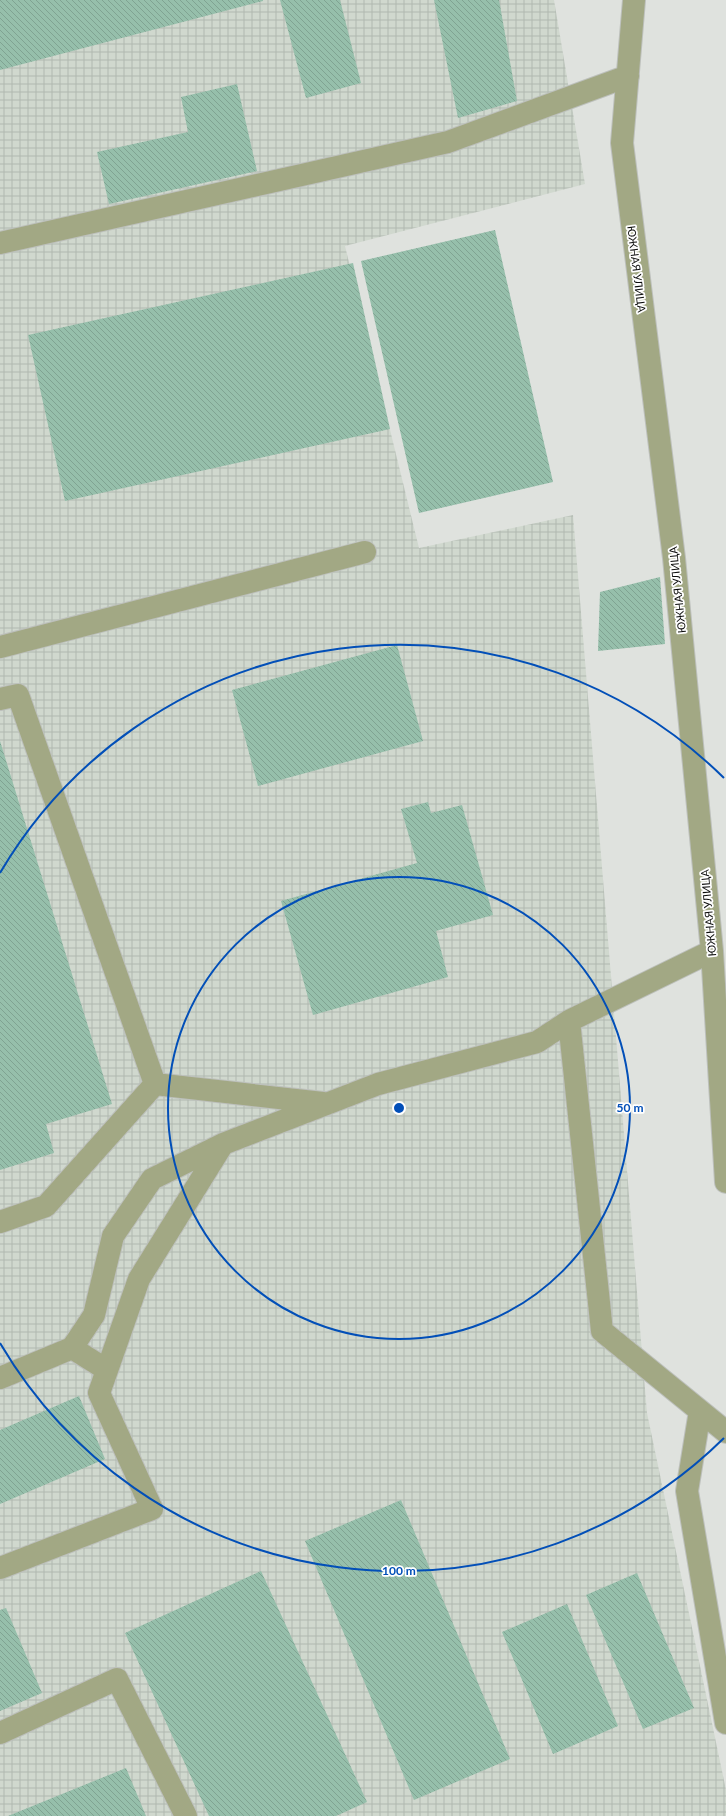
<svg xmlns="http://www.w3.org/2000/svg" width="726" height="1816" viewBox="0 0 726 1816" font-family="Lato,sans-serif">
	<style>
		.industrial { fill: url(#industrial-grid) }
		.building { fill: url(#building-back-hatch) }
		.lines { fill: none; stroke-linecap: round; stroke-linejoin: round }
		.minor-casing { stroke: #bdc0bc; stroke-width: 24 }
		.minor { stroke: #a2a884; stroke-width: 22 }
		.ring { fill: none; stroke: #024fb8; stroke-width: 2 }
		.labels { text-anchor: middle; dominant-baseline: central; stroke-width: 3.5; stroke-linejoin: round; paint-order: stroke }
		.street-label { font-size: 11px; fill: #0b0c0b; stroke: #fff }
		.centre { fill: #024fb8; stroke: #fff; stroke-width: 2 }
		.ring-label { font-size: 12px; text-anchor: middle; font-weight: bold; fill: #024fb8; stroke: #fff; stroke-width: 3.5; stroke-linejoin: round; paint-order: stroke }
	</style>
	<defs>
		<pattern id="industrial-grid" width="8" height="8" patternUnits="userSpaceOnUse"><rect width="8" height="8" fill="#d0d8ce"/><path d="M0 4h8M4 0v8" fill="none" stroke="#b1b8b0"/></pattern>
		<pattern id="building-back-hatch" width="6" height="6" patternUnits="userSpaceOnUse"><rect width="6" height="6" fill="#96bfab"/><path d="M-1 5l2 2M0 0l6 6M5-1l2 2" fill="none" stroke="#80a392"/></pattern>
	</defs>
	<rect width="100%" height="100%" fill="#dfe2de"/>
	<path class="industrial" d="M 0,0 L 554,0 L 585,184 L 345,246 L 419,548 L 573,515 L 647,1413 L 726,1790 L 726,1816 L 0,1816 Z"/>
	<path class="building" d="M 0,0 L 263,0 L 263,1 L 0,70 Z
		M 280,0 L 340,0 L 361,83 L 306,98 Z
		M 434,0 L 499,0 L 517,101 L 458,118 Z
		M 237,84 L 257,171 L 109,204 L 97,152 L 188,132 L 181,97 Z
		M 495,230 L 553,482 L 419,513 L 361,261 Z
		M 353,263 L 390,429 L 65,501 L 28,335 Z
		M 660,577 L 665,644 L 598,651 L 600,592 Z
		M 397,645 L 423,741 L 258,786 L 232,690 Z
		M 0,741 L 112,1104 L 46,1124 L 54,1153 L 0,1170 Z
		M 428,802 L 431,813 L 462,805 L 493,915 L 436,931 L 448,977 L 313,1015 L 281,901 L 417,863 L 401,809 Z
		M 79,1396 L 105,1459 L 0,1504 L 0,1430 Z
		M 401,1500 L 510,1759 L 414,1800 L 305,1541 Z
		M 261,1571 L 367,1802 L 336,1816 L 209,1816 L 125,1633 Z
		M 637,1573 L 694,1708 L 643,1729 L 586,1595 Z
		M 567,1604 L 618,1726 L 553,1754 L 502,1632 Z
		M 6,1608 L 42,1693 L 0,1711 L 0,1610 Z
		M 126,1768 L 146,1816 L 8,1816 Z"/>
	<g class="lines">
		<defs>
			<path id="minor" d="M 634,0 L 622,143 L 674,558 L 712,951 L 726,1182
				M 0,243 L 448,142 L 628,76
				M 0,647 L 365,552
				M 0,699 L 18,695 L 155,1084
				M 569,1021 L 602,1331 L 726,1432
				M 155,1084 L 323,1103
				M 0,1222 L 46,1206 L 155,1084
				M 72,1348 L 107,1370
				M 0,1378 L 72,1348 L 94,1315 L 113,1236 L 152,1179 L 223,1144
				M 700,1411 L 687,1491 L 726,1723
				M 0,1568 L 152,1509 L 99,1393 L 139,1279 L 223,1144 L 378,1084 L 537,1042 L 569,1021 L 712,951
				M 0,1733 L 117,1679 L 186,1816"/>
		</defs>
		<use href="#minor" class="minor-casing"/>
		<use href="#minor" class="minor"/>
	</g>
	<g class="ring">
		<circle cx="399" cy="1108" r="231"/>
		<path d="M724 1438A463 463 0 0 1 0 1343M0 873A463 463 0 0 1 724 778"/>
	</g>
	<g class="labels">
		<g class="street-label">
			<text transform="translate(637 269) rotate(83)">ЮЖНАЯ УЛИЦА</text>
			<text transform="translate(677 590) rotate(-96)">ЮЖНАЯ УЛИЦА</text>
			<text transform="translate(708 913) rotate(-95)">ЮЖНАЯ УЛИЦА</text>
		</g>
	</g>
	<circle cx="399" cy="1108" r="6" class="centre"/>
	<g class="ring-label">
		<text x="630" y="1112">50 m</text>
		<text x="399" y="1575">100 m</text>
	</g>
</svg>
